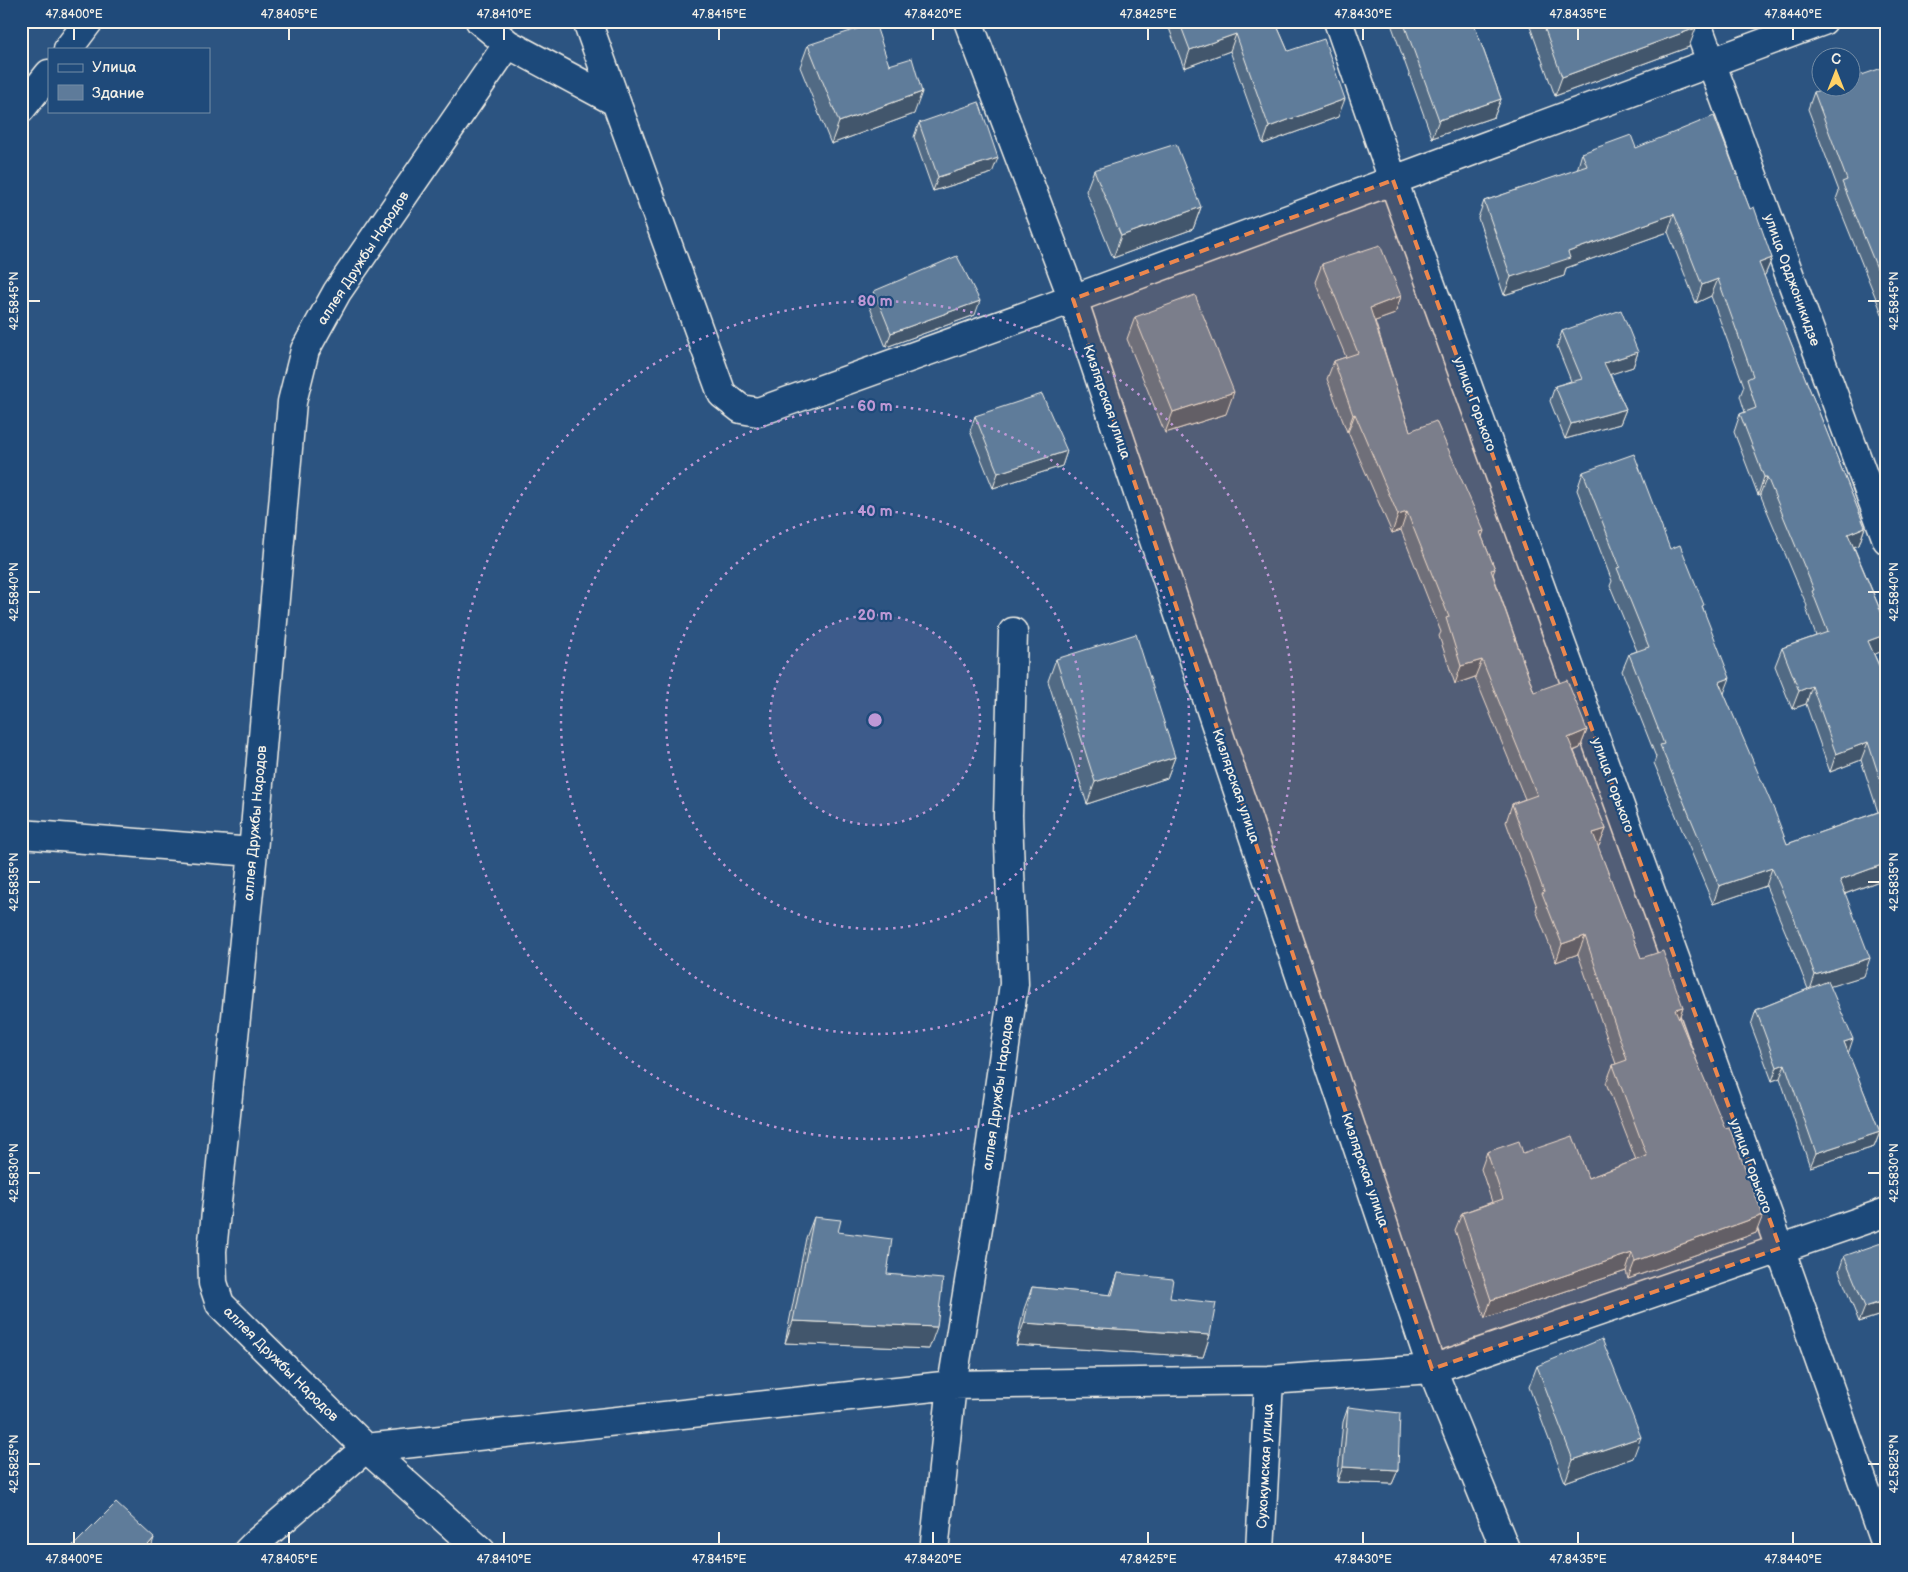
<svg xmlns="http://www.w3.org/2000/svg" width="1908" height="1572" viewBox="0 0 1908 1572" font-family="'Balsamiq Sans',sans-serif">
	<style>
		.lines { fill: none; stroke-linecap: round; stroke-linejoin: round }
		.street-casing { stroke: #f4f1e8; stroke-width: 31 }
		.street { stroke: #1f4a7a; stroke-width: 28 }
		.wall { fill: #516a84; stroke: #f4f1e8 }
		.shaded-wall { fill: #42566c; stroke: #f4f1e8 }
		.building { fill: #5e7b9a; stroke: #f4f1e8 }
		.marked { fill: #ec874e; fill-opacity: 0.2; stroke: #ec874e; stroke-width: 4; stroke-dasharray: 10 6; stroke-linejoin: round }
		.ticks { fill: none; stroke: #f4f1e8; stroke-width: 2 }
		.ring { fill: none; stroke: #be98d6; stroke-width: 2.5; stroke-dasharray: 2.5 5 }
		.labels { text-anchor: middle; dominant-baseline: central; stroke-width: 4.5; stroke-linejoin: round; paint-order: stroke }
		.street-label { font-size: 14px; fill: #f4f1e8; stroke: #1f4a7a }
		.centre { fill: #be98d6; stroke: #1f4a7a; stroke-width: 2.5 }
		.ring-label { font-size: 15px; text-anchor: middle; font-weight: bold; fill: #be98d6; stroke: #1f4a7a; stroke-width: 4.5; stroke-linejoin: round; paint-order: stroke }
		.neatline { fill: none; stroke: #f4f1e8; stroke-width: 2 }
		.ticks-label { font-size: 12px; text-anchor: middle; fill: #f4f1e8 }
	</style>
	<rect width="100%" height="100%" fill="#2c5481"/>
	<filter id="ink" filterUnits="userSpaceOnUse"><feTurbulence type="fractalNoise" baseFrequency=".02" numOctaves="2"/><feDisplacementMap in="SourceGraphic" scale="10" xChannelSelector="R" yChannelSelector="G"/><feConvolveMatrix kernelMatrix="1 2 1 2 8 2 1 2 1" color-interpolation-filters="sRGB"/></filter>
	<g filter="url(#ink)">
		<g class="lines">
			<defs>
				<path id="street" d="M 480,21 L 508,44 L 616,102 L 722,394 L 741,409 L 758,412 L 1073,299 L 1823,21
					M 587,21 L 616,102
					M 968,21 L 1073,299 L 1432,1369 L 1506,1551
					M 1338,21 L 1393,180 L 1780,1248 L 1887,1550
					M 1696,21 L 1887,540
					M 68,49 L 89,21
					M 21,109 L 49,74
					M 21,834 L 253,852
					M 248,1551 L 256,1543 L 366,1448 L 952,1385 L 1269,1380 L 1432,1369 L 1887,1212
					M 481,1551 L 366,1448 L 220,1304 L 213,1283 L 212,1251 L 253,852 L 292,402 L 305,350 L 337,292 L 508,44
					M 934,1551 L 952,1385 L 984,1191 L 1014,984 L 1008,815 L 1013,632
					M 1260,1551 L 1269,1380"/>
			</defs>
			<use href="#street" class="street-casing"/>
			<use href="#street" class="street"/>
		</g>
		<path class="wall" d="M 1171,21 L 1275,21 L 1288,51 L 1338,117 L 1263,144 L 1230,51 L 1184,68 L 1169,28 Z
			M 1390,21 L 1473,21 L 1501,99 L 1494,117 L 1432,138 Z
			M 1528,21 L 1693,21 L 1689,47 L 1555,96 Z
			M 808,45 L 889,65 L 914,114 L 831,144 L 800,67 Z
			M 1887,82 L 1887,326 L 1836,199 L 1839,191 L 1808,109 L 1814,92 Z
			M 919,123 L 992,173 L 933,191 L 914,137 Z
			M 1636,148 L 1750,209 L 1772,258 L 1765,275 L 1764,276 L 1865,527 L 1859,545 L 1854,547 L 1887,626 L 1887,642 L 1883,651 L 1874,654 L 1887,684 L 1887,878 L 1845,894 L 1864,976 L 1830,986 L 1848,1053 L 1880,1132 L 1874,1147 L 1810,1167 L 1780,1078 L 1772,1081 L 1751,1025 L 1756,1010 L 1808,989 L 1787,936 L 1766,886 L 1713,904 L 1654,763 L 1656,757 L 1622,671 L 1629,654 L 1637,651 L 1610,586 L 1612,581 L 1577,490 L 1583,472 L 1670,549 L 1703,608 L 1724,694 L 1787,844 L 1878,812 L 1861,760 L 1830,772 L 1806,704 L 1792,709 L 1775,666 L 1782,648 L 1816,636 L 1806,608 L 1807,606 L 1760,494 L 1758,495 L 1734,432 L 1740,414 L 1745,412 L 1740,396 L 1744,386 L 1711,296 L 1696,303 L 1668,232 L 1566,268 L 1564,276 L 1504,295 L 1478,218 L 1484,201 L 1577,170 L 1582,153 Z
			M 1094,170 L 1201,207 L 1193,229 L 1113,258 L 1086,191 Z
			M 1322,264 L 1401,296 L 1395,314 L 1375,321 L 1410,431 L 1482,537 L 1495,569 L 1493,574 L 1534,692 L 1587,730 L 1580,748 L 1574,751 L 1606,829 L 1599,846 L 1598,847 L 1641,958 L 1683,1007 L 1679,1018 L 1756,1233 L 1628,1279 L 1626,1271 L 1485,1318 L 1455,1230 L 1462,1213 L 1492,1202 L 1481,1169 L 1487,1152 L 1523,1153 L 1588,1178 L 1636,1160 L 1606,1083 L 1613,1065 L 1616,1064 L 1578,954 L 1556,962 L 1536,910 L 1537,907 L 1506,822 L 1512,804 L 1525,799 L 1475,677 L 1455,684 L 1439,636 L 1441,632 L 1401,530 L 1392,533 L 1348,432 L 1347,432 L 1327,379 L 1334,361 L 1346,357 L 1315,282 Z
			M 874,291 L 975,315 L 886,347 L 869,305 Z
			M 1135,317 L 1226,414 L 1165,433 L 1127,339 Z
			M 1562,331 L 1638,352 L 1633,367 L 1610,374 L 1626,409 L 1620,424 L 1565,439 L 1550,401 L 1555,386 L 1571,381 L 1557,346 Z
			M 975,416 L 1067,451 L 1062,466 L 993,488 L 970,431 Z
			M 1056,659 L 1175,757 L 1167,778 L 1087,804 L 1048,681 Z
			M 814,1217 L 838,1232 L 887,1274 L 929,1349 L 785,1343 L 806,1238 Z
			M 1844,1256 L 1887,1313 L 1859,1322 L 1839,1271 Z
			M 1118,1273 L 1170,1298 L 1210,1335 L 1203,1357 L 1016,1345 L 1024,1309 L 1032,1287 L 1110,1295 Z
			M 1537,1366 L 1633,1458 L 1565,1482 L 1529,1387 Z
			M 1348,1407 L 1398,1470 L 1392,1484 L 1337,1482 L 1343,1422 Z"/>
		<path class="shaded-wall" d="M 1696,28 L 1689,47 L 1555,96 L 1562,77 Z
			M 1236,34 L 1230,51 L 1184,68 L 1190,50 Z
			M 922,92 L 914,114 L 831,144 L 839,122 Z
			M 1345,99 L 1338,117 L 1263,144 L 1269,127 Z
			M 1501,99 L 1494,117 L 1432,138 L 1439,120 Z
			M 998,158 L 992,173 L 933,191 L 938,177 Z
			M 1201,207 L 1193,229 L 1113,258 L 1121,236 Z
			M 1674,214 L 1668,232 L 1566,268 L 1564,276 L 1504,295 L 1511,277 L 1568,252 Z
			M 1772,258 L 1765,275 L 1753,280 L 1759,263 Z
			M 1718,279 L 1711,296 L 1696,303 L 1702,285 Z
			M 1401,296 L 1395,314 L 1364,325 L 1370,308 Z
			M 980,301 L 975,315 L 886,347 L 891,333 Z
			M 1638,352 L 1633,367 L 1599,378 L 1604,363 Z
			M 1234,392 L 1226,414 L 1165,433 L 1173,412 Z
			M 1626,409 L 1620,424 L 1565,439 L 1571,424 Z
			M 1355,414 L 1348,432 L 1347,432 L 1353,415 Z
			M 1067,451 L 1062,466 L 993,488 L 998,473 Z
			M 1764,477 L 1767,477 L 1760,494 L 1758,495 Z
			M 1407,512 L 1401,530 L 1392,533 L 1398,515 Z
			M 1865,527 L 1859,545 L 1842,551 L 1848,534 Z
			M 1484,531 L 1478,548 L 1480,532 Z
			M 1887,634 L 1887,642 L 1883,651 L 1862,659 L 1868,641 Z
			M 1482,660 L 1475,677 L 1455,684 L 1461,666 Z
			M 1730,678 L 1723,696 L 1719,682 Z
			M 1812,686 L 1806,704 L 1792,709 L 1799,691 Z
			M 1587,730 L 1580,748 L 1562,755 L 1568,738 Z
			M 1868,742 L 1861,760 L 1830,772 L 1836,754 Z
			M 1175,757 L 1167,778 L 1087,804 L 1095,782 Z
			M 1606,829 L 1599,846 L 1587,851 L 1593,833 Z
			M 1887,863 L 1887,878 L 1834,898 L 1840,880 Z
			M 1772,868 L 1766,886 L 1713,904 L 1719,886 Z
			M 1585,936 L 1578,954 L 1556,962 L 1562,944 Z
			M 1870,958 L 1864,976 L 1809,993 L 1815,975 Z
			M 1683,1007 L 1677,1024 L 1675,1009 Z
			M 1853,1039 L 1848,1054 L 1844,1042 Z
			M 1785,1064 L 1780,1078 L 1772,1081 L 1777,1067 Z
			M 1880,1132 L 1874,1147 L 1810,1167 L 1816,1153 Z
			M 1763,1215 L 1756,1233 L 1628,1279 L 1635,1261 Z
			M 1632,1253 L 1626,1271 L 1485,1318 L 1491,1300 Z
			M 1887,1300 L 1887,1313 L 1859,1322 L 1865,1307 Z
			M 793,1321 L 937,1327 L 929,1349 L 785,1343 Z
			M 1024,1323 L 1210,1335 L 1203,1357 L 1016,1345 Z
			M 1641,1437 L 1633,1458 L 1565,1482 L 1573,1460 Z
			M 1343,1467 L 1398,1470 L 1392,1484 L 1337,1482 Z
			M 154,1538 L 150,1551 L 143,1551 Z"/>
		<path class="building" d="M 1179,21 L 1275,21 L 1288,51 L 1324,39 L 1345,99 L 1269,127 L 1236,34 L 1190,50 Z
			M 1403,21 L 1473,21 L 1501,99 L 1439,120 Z
			M 1542,21 L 1693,21 L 1696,28 L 1562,77 Z
			M 875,23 L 889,65 L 912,58 L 922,92 L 839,122 L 808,45 Z
			M 1882,68 L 1887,82 L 1887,293 L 1842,182 L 1847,180 L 1814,92 L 1826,88 L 1850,88 L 1850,79 Z
			M 979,102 L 998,158 L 938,177 L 919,123 Z
			M 1714,116 L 1750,209 L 1754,207 L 1772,258 L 1759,263 L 1865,527 L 1848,534 L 1887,626 L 1887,634 L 1868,641 L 1887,684 L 1887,801 L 1868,742 L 1836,754 L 1812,686 L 1799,691 L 1782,648 L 1828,632 L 1812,591 L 1814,590 L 1767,477 L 1764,477 L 1740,414 L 1756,408 L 1747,379 L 1753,376 L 1718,279 L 1702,285 L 1674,214 L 1568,252 L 1570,258 L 1511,277 L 1484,201 L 1587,166 L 1582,153 L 1631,135 L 1636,148 Z
			M 1176,144 L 1201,207 L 1121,236 L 1094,170 Z
			M 1380,245 L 1401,296 L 1370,308 L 1410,431 L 1436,421 L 1484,531 L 1480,532 L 1495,569 L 1491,570 L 1534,692 L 1567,680 L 1587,730 L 1568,738 L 1606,829 L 1593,833 L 1641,958 L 1663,951 L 1683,1007 L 1675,1009 L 1725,1128 L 1729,1127 L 1763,1215 L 1635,1261 L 1632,1253 L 1491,1300 L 1462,1213 L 1503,1199 L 1487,1152 L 1519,1141 L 1523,1153 L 1573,1136 L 1588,1178 L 1647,1156 L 1613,1065 L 1627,1060 L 1585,936 L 1562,944 L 1542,893 L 1544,892 L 1512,804 L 1537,795 L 1482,660 L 1461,666 L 1446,618 L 1449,617 L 1407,512 L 1398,515 L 1355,414 L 1353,415 L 1334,361 L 1358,353 L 1322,264 Z
			M 957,256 L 980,301 L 891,333 L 874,291 Z
			M 1195,295 L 1234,392 L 1173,412 L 1135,317 Z
			M 1621,310 L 1638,352 L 1604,363 L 1626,409 L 1571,424 L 1555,386 L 1582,379 L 1562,331 Z
			M 1042,394 L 1067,451 L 998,473 L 975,416 Z
			M 1634,454 L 1670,549 L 1680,545 L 1704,605 L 1702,606 L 1730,678 L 1719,682 L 1775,812 L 1787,844 L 1887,809 L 1887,863 L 1840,880 L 1870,958 L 1815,975 L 1794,918 L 1772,868 L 1719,886 L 1660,745 L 1664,744 L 1629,654 L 1649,647 L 1617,568 L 1620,567 L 1583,472 Z
			M 1136,634 L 1175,757 L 1095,782 L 1056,659 Z
			M 21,730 L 25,731 L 22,777 L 21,777 Z
			M 1828,981 L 1853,1039 L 1844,1042 L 1880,1132 L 1816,1153 L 1785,1064 L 1777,1067 L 1756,1010 Z
			M 814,1217 L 841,1220 L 838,1232 L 892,1239 L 887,1274 L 943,1279 L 937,1327 L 793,1321 Z
			M 1887,1241 L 1887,1300 L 1865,1307 L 1844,1256 Z
			M 1118,1273 L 1173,1279 L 1170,1298 L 1216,1303 L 1210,1335 L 1024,1323 L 1032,1287 L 1112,1295 Z
			M 1602,1339 L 1641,1437 L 1573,1460 L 1537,1366 Z
			M 1348,1407 L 1400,1413 L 1398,1470 L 1343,1467 Z
			M 116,1503 L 154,1538 L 143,1551 L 72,1551 L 70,1549 Z"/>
	</g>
	<path class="marked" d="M 1393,180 L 1780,1248 L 1432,1369 L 1073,299 Z"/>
	<path class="ticks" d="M 74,28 L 74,40M 289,28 L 289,40M 504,28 L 504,40M 719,28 L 719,40M 933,28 L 933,40M 1148,28 L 1148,40M 1363,28 L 1363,40M 1578,28 L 1578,40M 1793,28 L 1793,40M 28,301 L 40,301M 1868,301 L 1880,301M 28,592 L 40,592M 1868,592 L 1880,592M 28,882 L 40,882M 1868,882 L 1880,882M 28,1173 L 40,1173M 1868,1173 L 1880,1173M 28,1464 L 40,1464M 1868,1464 L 1880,1464M 74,1532 L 74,1544M 289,1532 L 289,1544M 504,1532 L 504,1544M 719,1532 L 719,1544M 933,1532 L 933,1544M 1148,1532 L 1148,1544M 1363,1532 L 1363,1544M 1578,1532 L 1578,1544M 1793,1532 L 1793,1544"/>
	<circle cx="875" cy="720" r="105" fill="#be98d6" fill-opacity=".12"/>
	<g class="ring">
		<circle cx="875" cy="720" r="105"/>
		<circle cx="875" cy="720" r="209"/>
		<circle cx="875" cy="720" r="314"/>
		<circle cx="875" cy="720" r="419"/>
	</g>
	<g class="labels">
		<g class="street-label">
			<text transform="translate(363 258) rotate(-57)">аллея Дружбы Народов</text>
			<text transform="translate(1792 280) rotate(70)">улица Орджоникидзе</text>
			<text transform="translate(1107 402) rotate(71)">Кизлярская улица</text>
			<text transform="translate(1475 404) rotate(70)">улица Горького</text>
			<text transform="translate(1613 785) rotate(70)">улица Горького</text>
			<text transform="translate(1236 786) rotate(71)">Кизлярская улица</text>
			<text transform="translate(255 823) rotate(-85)">аллея Дружбы Народов</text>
			<text transform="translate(998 1093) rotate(-82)">аллея Дружбы Народов</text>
			<text transform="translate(1751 1166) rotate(70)">улица Горького</text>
			<text transform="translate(1365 1170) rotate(71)">Кизлярская улица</text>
			<text transform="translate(281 1364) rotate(45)">аллея Дружбы Народов</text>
			<text transform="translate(1265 1466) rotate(-87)">Сухокумская улица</text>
		</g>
	</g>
	<circle cx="875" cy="720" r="8" class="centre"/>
	<g class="ring-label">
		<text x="875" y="306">80 m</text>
		<text x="875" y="411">60 m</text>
		<text x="875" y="516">40 m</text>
		<text x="875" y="620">20 m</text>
	</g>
	<rect width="1908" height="1572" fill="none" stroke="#1f4a7a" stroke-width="55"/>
	<rect x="48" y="48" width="162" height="65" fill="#1f4a7a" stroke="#748da6"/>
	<rect x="58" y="64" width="25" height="8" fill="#1f4a7a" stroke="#748da6"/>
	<text x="92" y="72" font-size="15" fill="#f4f1e8">Улица</text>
	<rect x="58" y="85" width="25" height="15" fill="#5e7b9a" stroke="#748da6"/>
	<text x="92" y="98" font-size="15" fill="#f4f1e8">Здание</text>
	<g transform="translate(1836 72)"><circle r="24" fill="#1f4a7a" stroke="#748da6"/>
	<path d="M0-4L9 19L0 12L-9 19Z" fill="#ffd166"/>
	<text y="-8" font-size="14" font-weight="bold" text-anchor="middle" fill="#f4f1e8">С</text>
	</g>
	<rect x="28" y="28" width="1852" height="1516" class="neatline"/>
	<g class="ticks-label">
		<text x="74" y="18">47.8400°E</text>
		<text x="289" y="18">47.8405°E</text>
		<text x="504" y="18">47.8410°E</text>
		<text x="719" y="18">47.8415°E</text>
		<text x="933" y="18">47.8420°E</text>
		<text x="1148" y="18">47.8425°E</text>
		<text x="1363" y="18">47.8430°E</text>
		<text x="1578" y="18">47.8435°E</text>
		<text x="1793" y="18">47.8440°E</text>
		<text transform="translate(14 301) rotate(-90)" y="4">42.5845°N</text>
		<text transform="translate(1894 301) rotate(-90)" y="4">42.5845°N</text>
		<text transform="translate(14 592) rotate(-90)" y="4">42.5840°N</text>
		<text transform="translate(1894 592) rotate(-90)" y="4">42.5840°N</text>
		<text transform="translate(14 882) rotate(-90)" y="4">42.5835°N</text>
		<text transform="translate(1894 882) rotate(-90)" y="4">42.5835°N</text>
		<text transform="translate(14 1173) rotate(-90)" y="4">42.5830°N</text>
		<text transform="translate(1894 1173) rotate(-90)" y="4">42.5830°N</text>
		<text transform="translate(14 1464) rotate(-90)" y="4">42.5825°N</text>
		<text transform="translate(1894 1464) rotate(-90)" y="4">42.5825°N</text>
		<text x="74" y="1563">47.8400°E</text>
		<text x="289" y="1563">47.8405°E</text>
		<text x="504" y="1563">47.8410°E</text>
		<text x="719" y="1563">47.8415°E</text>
		<text x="933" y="1563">47.8420°E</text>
		<text x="1148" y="1563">47.8425°E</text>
		<text x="1363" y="1563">47.8430°E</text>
		<text x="1578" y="1563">47.8435°E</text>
		<text x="1793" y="1563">47.8440°E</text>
	</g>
</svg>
